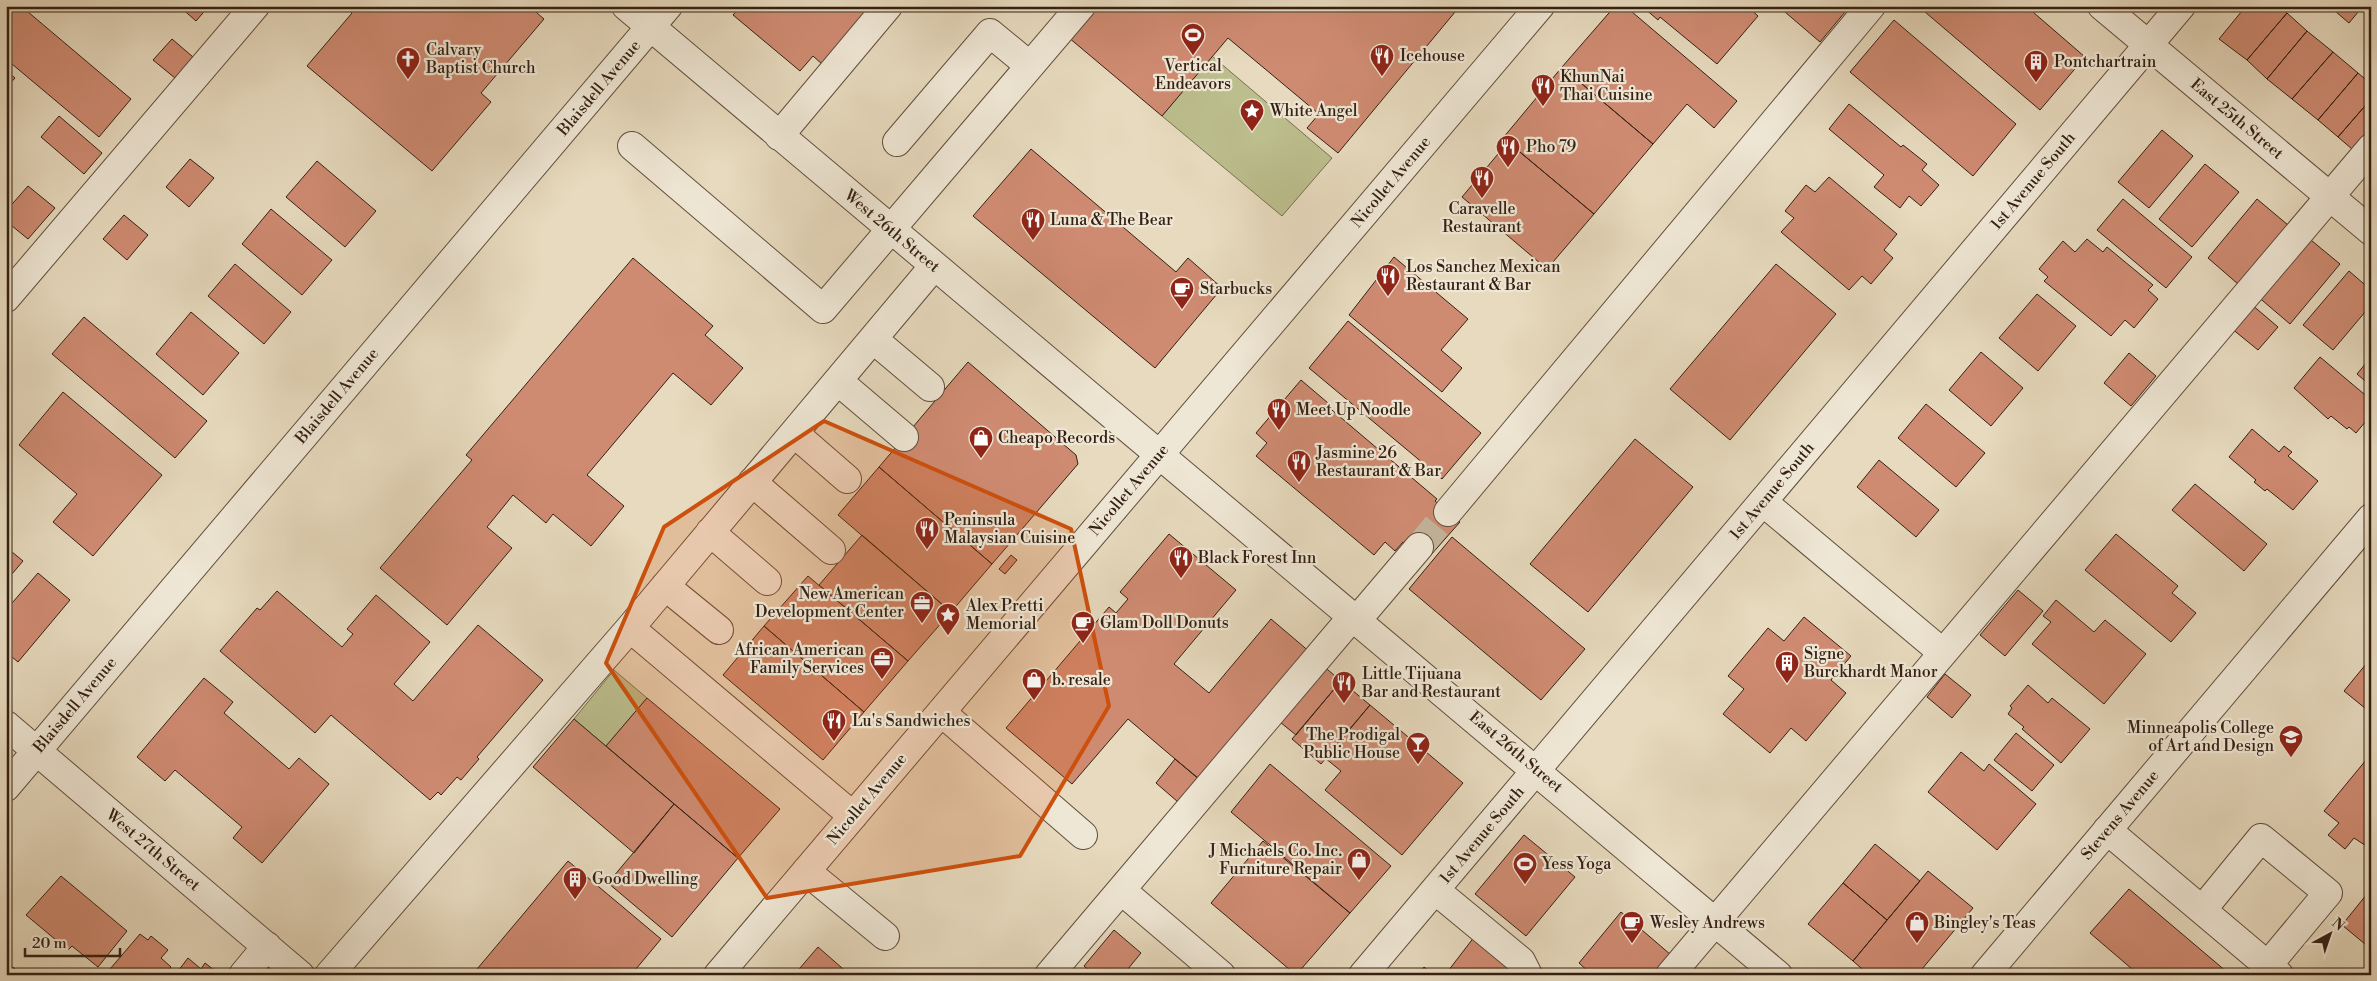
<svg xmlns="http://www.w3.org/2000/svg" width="2377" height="981" viewBox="0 0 2377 981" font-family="'Libre Bodoni',serif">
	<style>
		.green { fill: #bcbe8d; stroke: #786f50 }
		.building { fill: #cf8b72; stroke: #342013 }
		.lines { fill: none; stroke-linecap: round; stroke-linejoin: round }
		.minor-tunnel { stroke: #c3b59c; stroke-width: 28; stroke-dasharray: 28 14; stroke-linecap: butt }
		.minor-casing { stroke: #614e3e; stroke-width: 30 }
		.minor { stroke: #efe7d5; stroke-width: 28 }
		.marked { fill: #cd500d; fill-opacity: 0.2; stroke: #cd500d; stroke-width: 4; stroke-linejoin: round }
		.labels { text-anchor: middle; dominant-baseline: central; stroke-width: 4.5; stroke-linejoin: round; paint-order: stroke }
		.poi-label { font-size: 16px; fill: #342013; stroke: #efe7d5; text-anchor: start }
		.street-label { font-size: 16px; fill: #342013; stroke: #efe7d5 }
	</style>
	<rect width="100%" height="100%" fill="#e7dabe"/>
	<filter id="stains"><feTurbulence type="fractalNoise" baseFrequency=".004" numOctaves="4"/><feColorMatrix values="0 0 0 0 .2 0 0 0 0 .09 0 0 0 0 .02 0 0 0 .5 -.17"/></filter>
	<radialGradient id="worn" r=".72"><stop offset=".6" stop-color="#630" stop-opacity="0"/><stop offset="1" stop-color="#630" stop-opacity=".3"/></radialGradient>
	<path class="green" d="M 1212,56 L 1332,158 L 1282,216 L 1162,116 Z
		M 614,670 L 647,698 L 606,746 L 574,719 Z"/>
	<path class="building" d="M 6,6 L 21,6 L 131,99 L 99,137 L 6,59 Z
		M 179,6 L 209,6 L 196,21 Z
		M 345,6 L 529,6 L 544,19 L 481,93 L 491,102 L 432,171 L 307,66 L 352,13 Z
		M 741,6 L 803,7 L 870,6 L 822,64 L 813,56 L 800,71 L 733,15 Z
		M 1094,6 L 1460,6 L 1338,153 L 1307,128 L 1319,114 L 1228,38 L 1162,116 L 1068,37 Z
		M 1615,6 L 1625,6 L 1737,101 L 1714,128 L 1687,104 L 1653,144 L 1562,67 Z
		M 1645,6 L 1747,6 L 1758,16 L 1717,64 L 1660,17 L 1658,20 L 1644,8 Z
		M 1778,6 L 1850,6 L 1820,42 Z
		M 1918,6 L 2026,6 L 2085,57 L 2040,110 Z
		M 2246,6 L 2278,6 L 2287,13 L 2247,60 L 2219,39 Z
		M 2329,6 L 2363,6 L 2349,23 Z
		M 2287,13 L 2307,31 L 2267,79 L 2247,60 Z
		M 1894,20 L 2016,124 L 1973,176 L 1850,72 Z
		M 2307,31 L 2333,52 L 2292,99 L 2267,79 Z
		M 172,39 L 193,57 L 175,78 L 153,60 Z
		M 2333,52 L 2358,73 L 2318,120 L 2292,99 Z
		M 1562,67 L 1653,144 L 1594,214 L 1503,138 Z
		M 6,70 L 15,78 L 6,88 Z
		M 2358,73 L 2371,84 L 2371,99 L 2338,137 L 2318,120 Z
		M 2371,99 L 2371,141 L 2359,155 L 2338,137 Z
		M 1849,104 L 1901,147 L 1903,145 L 1927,164 L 1922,170 L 1939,185 L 1921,206 L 1909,196 L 1900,208 L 1874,187 L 1884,175 L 1829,129 Z
		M 59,116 L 102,153 L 84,174 L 41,137 Z
		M 2162,130 L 2193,156 L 2149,208 L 2118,182 Z
		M 1508,142 L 1594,214 L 1547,269 L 1462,197 Z
		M 1031,149 L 1176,272 L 1188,258 L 1222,288 L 1155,368 L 973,216 Z
		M 190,159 L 214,178 L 189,207 L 166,187 Z
		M 317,161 L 376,211 L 345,247 L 286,197 Z
		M 2205,164 L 2239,192 L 2192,247 L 2159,219 Z
		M 1829,177 L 1897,234 L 1884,250 L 1893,258 L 1871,284 L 1862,276 L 1849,290 L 1781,232 L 1794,218 L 1785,211 L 1806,185 L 1815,192 Z
		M 28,186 L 55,208 L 28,239 L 6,221 L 6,211 Z
		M 2123,199 L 2192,257 L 2166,288 L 2097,230 Z
		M 2257,199 L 2288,225 L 2238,284 L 2208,258 Z
		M 271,209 L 332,260 L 302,295 L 242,244 Z
		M 124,215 L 148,235 L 127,260 L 103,239 Z
		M 2306,236 L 2340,264 L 2290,324 L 2256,295 Z
		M 2087,239 L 2103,252 L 2107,247 L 2153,285 L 2148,290 L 2158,299 L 2134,328 L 2125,320 L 2111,336 L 2044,281 L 2048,277 L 2039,269 L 2063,241 L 2075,252 Z
		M 1394,257 L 1468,319 L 1441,350 L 1462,368 L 1442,392 L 1349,315 Z
		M 633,258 L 713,326 L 705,335 L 743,368 L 711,405 L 673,373 L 587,475 L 624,506 L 591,546 L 553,514 L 546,523 L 513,495 L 487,527 L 512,548 L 447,625 L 380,568 L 472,460 L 466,455 Z
		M 235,264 L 291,312 L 264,344 L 208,296 Z
		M 1776,264 L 1836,314 L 1730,440 L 1670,389 Z
		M 2349,271 L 2371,290 L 2371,305 L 2333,350 L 2303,325 Z
		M 2037,294 L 2076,326 L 2038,371 L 1999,338 Z
		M 2251,304 L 2278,327 L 2258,350 L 2231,328 Z
		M 191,312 L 239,353 L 203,395 L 156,354 Z
		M 84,317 L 207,421 L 175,458 L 52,354 Z
		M 1348,321 L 1481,433 L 1442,479 L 1309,368 Z
		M 1981,352 L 2023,388 L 1991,426 L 1949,390 Z
		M 2129,353 L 2156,376 L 2131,406 L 2104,383 Z
		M 2320,357 L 2370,399 L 2371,415 L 2356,433 L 2349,427 L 2347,429 L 2331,416 L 2328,419 L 2294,388 Z
		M 2371,357 L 2371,386 L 2357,374 Z
		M 968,362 L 1076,455 L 1078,464 L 992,564 L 879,467 Z
		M 1301,380 L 1328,403 L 1326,405 L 1437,499 L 1435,501 L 1460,522 L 1430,556 L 1410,539 L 1406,544 L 1403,542 L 1395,551 L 1385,542 L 1374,555 L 1256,456 L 1267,443 L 1256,433 Z
		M 63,392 L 162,475 L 93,556 L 53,522 L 77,494 L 19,445 Z
		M 1926,404 L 1985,453 L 1956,487 L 1898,438 Z
		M 2252,429 L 2279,452 L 2284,446 L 2292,452 L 2288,456 L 2318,481 L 2293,510 L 2267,489 L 2265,491 L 2254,482 L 2256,480 L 2229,457 Z
		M 1635,439 L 1693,487 L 1588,612 L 1530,564 Z
		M 1879,460 L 1939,510 L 1916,537 L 1857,487 Z
		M 879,467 L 992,564 L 951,612 L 838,515 Z
		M 2195,484 L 2267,544 L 2244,571 L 2172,510 Z
		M 1169,534 L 1236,590 L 1174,664 L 1209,693 L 1271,619 L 1311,653 L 1201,781 L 1128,719 L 1072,784 L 1006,728 L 1109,607 L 1116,613 L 1128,599 L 1120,592 Z
		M 2116,534 L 2178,586 L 2172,593 L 2196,613 L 2171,642 L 2085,570 Z
		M 862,535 L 951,612 L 908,661 L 819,585 Z
		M 1452,537 L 1585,649 L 1541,700 L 1409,589 Z
		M 6,547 L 23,561 L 6,581 Z
		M 1011,555 L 1017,560 L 1005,574 L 999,569 Z
		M 38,573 L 70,600 L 18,662 L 6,652 L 6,610 Z
		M 808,576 L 908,661 L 864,712 L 764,626 Z
		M 2018,590 L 2043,611 L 2005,656 L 1980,635 Z
		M 277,591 L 342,647 L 353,634 L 347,629 L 376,595 L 430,642 L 394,684 L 413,701 L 478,625 L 543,680 L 477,757 L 479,759 L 461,780 L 457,777 L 441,795 L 438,792 L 430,800 L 331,715 L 315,733 L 220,651 L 257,608 L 260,610 Z
		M 2056,600 L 2094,632 L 2105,620 L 2146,654 L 2104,704 L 2032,644 L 2051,622 L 2043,616 Z
		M 1804,617 L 1851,656 L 1831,680 L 1846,693 L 1806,741 L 1791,728 L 1770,753 L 1723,714 L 1744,689 L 1728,676 L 1768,628 L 1784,641 Z
		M 764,626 L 864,712 L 823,760 L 723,675 Z
		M 2371,658 L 2371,713 L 2344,691 Z
		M 1321,664 L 1341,681 L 1296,735 L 1275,718 Z
		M 1945,674 L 1971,695 L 1952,718 L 1927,697 Z
		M 204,678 L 233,702 L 224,713 L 289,769 L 299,758 L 329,784 L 262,863 L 233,838 L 242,827 L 175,770 L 165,781 L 137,757 Z
		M 1341,681 L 1370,705 L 1321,764 L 1292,739 Z
		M 2028,685 L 2048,703 L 2052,698 L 2090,729 L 2061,763 L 2022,729 L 2024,727 L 2008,714 L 2012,708 L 2010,706 Z
		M 647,698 L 780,809 L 738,858 L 606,746 Z
		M 1370,705 L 1463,783 L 1402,855 L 1325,790 L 1341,771 L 1325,758 Z
		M 574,719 L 674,804 L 634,853 L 533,767 Z
		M 2016,733 L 2054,765 L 2032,791 L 1994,760 Z
		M 1961,752 L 1984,771 L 1989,764 L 2036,804 L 1997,850 L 1928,792 Z
		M 2371,754 L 2371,849 L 2354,838 L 2345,849 L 2328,835 L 2339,823 L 2324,811 Z
		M 1175,759 L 1198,778 L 1178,802 L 1156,783 Z
		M 1270,764 L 1391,866 L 1350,913 L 1231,812 Z
		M 674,804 L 738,858 L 672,937 L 608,883 Z
		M 1524,835 L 1575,877 L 1526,936 L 1475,894 Z
		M 1263,841 L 1350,913 L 1296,975 L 1211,903 Z
		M 1875,844 L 1920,881 L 1887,920 L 1843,883 Z
		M 568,861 L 661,939 L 631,975 L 472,975 Z
		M 1928,871 L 1973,908 L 1917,975 L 1869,975 L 1853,961 Z
		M 61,876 L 127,931 L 98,967 L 72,946 L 68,950 L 26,915 Z
		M 1843,883 L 1887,920 L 1853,961 L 1808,924 Z
		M 2129,889 L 2227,972 L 2224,975 L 2139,975 L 2090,933 Z
		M 2371,889 L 2371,949 L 2342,925 Z
		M 1621,912 L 1671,955 L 1654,975 L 1592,975 L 1579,963 Z
		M 1114,930 L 1141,953 L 1123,975 L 1095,975 L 1084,966 Z
		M 1478,932 L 1515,964 L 1507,973 L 1509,975 L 1445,975 Z
		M 140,934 L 148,940 L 151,936 L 168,950 L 161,958 L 171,967 L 165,975 L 117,975 L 110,969 Z
		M 818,947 L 850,975 L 794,975 Z
		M 188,958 L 201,969 L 205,963 L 219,974 L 175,975 Z
		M 6,961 L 22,975 L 6,975 Z
		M 1424,967 L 1434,975 L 1418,975 Z"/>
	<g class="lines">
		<path class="minor-tunnel" d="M 1419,547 L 1448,512"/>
		<defs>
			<path id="minor" d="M 626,6 L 1778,975
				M 2102,6 L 2371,231
				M 779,136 L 888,6
				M 897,142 L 990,33 L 1030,66
				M 632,146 L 823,309 L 1081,6
				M 6,298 L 255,6
				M 873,339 L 930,387
				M 838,381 L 904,437
				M 794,433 L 847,479
				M 752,482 L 831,550
				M 1763,502 L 1943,653
				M 1448,512 L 1871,6
				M 710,532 L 767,581
				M 665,586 L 719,630
				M 1357,620 L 1419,547
				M 630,628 L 853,816
				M 941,712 L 1083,835
				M 6,725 L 300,975
				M 6,787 L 668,6
				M 2107,830 L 2279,975
				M 806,871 L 885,936
				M 1121,890 L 1221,975
				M 1435,890 L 1521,961 L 1528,975
				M 2202,910 L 2261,838 L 2328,893 L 2268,965
				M 243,975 L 267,946
				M 329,975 L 630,628 L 934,266
				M 718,975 L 1540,6
				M 1049,975 L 1353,616
				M 1363,975 L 2181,6
				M 1670,975 L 2371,148
				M 1985,975 L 2371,518"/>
		</defs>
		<use href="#minor" class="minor-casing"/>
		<use href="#minor" class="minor"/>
	</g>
	<path class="marked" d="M 824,421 L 1071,529 L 1109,706 L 1020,856 L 767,898 L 606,663 L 664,527 Z"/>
	<defs>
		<symbol id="stadium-pin" viewBox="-11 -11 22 30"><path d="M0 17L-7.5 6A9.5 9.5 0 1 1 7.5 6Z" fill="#8f2418" stroke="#efe7d5"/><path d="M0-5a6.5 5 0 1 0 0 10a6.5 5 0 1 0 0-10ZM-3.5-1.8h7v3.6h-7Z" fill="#fff"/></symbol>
		<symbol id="restaurant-pin" viewBox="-11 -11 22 30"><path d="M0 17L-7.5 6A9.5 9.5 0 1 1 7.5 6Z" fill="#8f2418" stroke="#efe7d5"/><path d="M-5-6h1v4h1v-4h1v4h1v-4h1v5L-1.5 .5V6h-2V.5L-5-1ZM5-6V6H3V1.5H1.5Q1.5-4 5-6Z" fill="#fff"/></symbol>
		<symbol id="church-pin" viewBox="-11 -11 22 30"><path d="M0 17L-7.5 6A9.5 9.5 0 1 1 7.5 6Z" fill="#8f2418" stroke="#efe7d5"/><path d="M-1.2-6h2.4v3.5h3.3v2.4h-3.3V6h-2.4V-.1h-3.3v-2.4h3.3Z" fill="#fff"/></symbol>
		<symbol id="building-pin" viewBox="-11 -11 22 30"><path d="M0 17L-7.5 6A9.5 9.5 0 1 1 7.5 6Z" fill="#8f2418" stroke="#efe7d5"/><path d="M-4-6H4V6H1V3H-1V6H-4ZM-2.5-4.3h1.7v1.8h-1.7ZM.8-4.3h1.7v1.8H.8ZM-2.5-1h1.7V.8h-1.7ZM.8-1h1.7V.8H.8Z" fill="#fff"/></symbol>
		<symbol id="sight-pin" viewBox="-11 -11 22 30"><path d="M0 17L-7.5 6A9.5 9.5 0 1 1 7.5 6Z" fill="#8f2418" stroke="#efe7d5"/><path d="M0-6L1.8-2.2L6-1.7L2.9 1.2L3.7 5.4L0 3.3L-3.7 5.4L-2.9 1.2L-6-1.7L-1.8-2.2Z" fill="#fff"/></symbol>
		<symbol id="cafe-pin" viewBox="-11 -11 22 30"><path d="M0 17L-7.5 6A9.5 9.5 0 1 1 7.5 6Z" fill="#8f2418" stroke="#efe7d5"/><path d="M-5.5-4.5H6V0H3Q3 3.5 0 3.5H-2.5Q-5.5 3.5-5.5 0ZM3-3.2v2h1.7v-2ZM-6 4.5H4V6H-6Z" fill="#fff"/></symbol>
		<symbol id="shop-pin" viewBox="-11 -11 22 30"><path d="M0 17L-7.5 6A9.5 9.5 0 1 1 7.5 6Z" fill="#8f2418" stroke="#efe7d5"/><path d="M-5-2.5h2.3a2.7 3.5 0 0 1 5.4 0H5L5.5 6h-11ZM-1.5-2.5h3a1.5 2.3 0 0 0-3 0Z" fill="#fff"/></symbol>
		<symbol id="office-pin" viewBox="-11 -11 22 30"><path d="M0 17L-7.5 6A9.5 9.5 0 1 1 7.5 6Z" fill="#8f2418" stroke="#efe7d5"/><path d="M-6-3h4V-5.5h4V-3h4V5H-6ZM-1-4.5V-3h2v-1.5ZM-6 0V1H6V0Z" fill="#fff"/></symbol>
		<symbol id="university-pin" viewBox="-11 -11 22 30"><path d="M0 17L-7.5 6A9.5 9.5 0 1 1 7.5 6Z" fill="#8f2418" stroke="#efe7d5"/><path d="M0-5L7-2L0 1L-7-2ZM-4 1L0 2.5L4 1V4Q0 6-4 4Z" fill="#fff"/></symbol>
		<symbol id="bar-pin" viewBox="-11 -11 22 30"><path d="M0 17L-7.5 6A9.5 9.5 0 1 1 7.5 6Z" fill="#8f2418" stroke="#efe7d5"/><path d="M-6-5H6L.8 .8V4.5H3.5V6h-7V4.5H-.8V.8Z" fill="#fff"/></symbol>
	</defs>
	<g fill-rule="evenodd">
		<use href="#stadium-pin" x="1179" y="21" width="28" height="38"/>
		<use href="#restaurant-pin" x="1368" y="42" width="28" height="38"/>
		<use href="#church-pin" x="394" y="45" width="28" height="38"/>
		<use href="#building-pin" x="2022" y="48" width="28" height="38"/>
		<use href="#restaurant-pin" x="1529" y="72" width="28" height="38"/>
		<use href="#sight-pin" x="1238" y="97" width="28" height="38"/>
		<use href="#restaurant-pin" x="1494" y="133" width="28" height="38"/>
		<use href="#restaurant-pin" x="1468" y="164" width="28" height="38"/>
		<use href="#restaurant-pin" x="1019" y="206" width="28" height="38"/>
		<use href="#restaurant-pin" x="1374" y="262" width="28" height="38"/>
		<use href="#cafe-pin" x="1168" y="275" width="28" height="38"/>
		<use href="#restaurant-pin" x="1265" y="396" width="28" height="38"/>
		<use href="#shop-pin" x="967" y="424" width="28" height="38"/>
		<use href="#restaurant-pin" x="1285" y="448" width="28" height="38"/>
		<use href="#restaurant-pin" x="913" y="515" width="28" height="38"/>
		<use href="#restaurant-pin" x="1167" y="544" width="28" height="38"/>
		<use href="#office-pin" x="908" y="589" width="28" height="38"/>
		<use href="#sight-pin" x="934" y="601" width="28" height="38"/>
		<use href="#cafe-pin" x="1069" y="609" width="28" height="38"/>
		<use href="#office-pin" x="868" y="645" width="28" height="38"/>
		<use href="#building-pin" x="1773" y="649" width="28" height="38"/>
		<use href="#shop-pin" x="1020" y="666" width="28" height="38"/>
		<use href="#restaurant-pin" x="1330" y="669" width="28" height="38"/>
		<use href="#restaurant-pin" x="820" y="707" width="28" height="38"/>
		<use href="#university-pin" x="2277" y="723" width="28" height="38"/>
		<use href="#bar-pin" x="1404" y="730" width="28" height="38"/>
		<use href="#shop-pin" x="1345" y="846" width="28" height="38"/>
		<use href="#stadium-pin" x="1511" y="850" width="28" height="38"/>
		<use href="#building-pin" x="561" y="865" width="28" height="38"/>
		<use href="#cafe-pin" x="1618" y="909" width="28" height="38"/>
		<use href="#shop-pin" x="1903" y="909" width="28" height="38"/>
	</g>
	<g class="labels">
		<g class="poi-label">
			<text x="426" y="50">Calvary<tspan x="426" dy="18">Baptist Church</tspan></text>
			<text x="1400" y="56">Icehouse</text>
			<text x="2054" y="62">Pontchartrain</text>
			<text x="1193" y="66" text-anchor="middle">Vertical<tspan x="1193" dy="18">Endeavors</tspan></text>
			<text x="1560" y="77">KhunNai<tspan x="1560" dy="18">Thai Cuisine</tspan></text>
			<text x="1270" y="111">White Angel</text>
			<text x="1526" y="147">Pho 79</text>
			<text x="1482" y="209" text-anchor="middle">Caravelle<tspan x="1482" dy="18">Restaurant</tspan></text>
			<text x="1050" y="220">Luna &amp; The Bear</text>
			<text x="1406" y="267">Los Sanchez Mexican<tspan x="1406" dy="18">Restaurant &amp; Bar</tspan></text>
			<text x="1200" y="289">Starbucks</text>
			<text x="1296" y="410">Meet Up Noodle</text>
			<text x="998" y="438">Cheapo Records</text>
			<text x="1316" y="453">Jasmine 26<tspan x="1316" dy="18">Restaurant &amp; Bar</tspan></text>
			<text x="944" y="520">Peninsula<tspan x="944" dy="18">Malaysian Cuisine</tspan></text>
			<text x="1198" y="558">Black Forest Inn</text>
			<text x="904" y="594" text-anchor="end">New American<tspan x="904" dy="18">Development Center</tspan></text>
			<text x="966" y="606">Alex Pretti<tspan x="966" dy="18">Memorial</tspan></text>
			<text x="1100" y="623">Glam Doll Donuts</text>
			<text x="864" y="650" text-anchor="end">African American<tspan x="864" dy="18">Family Services</tspan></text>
			<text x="1804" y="654">Signe<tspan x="1804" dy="18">Burckhardt Manor</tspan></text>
			<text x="1362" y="674">Little Tijuana<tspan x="1362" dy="18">Bar and Restaurant</tspan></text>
			<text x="1052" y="680">b. resale</text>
			<text x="852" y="721">Lu's Sandwiches</text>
			<text x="2274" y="728" text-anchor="end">Minneapolis College<tspan x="2274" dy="18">of Art and Design</tspan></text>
			<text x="1400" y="735" text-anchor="end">The Prodigal<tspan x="1400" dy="18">Public House</tspan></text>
			<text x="1342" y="851" text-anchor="end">J Michaels Co. Inc.<tspan x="1342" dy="18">Furniture Repair</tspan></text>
			<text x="1542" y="864">Yess Yoga</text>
			<text x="592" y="879">Good Dwelling</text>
			<text x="1650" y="923">Wesley Andrews</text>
			<text x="1934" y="923">Bingley's Teas</text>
		</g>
		<g class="street-label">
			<text transform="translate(599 88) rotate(-50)">Blaisdell Avenue</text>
			<text transform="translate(2237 119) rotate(40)">East 25th Street</text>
			<text transform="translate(2033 181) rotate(-50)">1st Avenue South</text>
			<text transform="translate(1391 182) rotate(-50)">Nicollet Avenue</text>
			<text transform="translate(892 231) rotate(40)">West 26th Street</text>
			<text transform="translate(337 396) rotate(-50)">Blaisdell Avenue</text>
			<text transform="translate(1129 490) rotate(-50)">Nicollet Avenue</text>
			<text transform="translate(1772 491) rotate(-50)">1st Avenue South</text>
			<text transform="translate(75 705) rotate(-50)">Blaisdell Avenue</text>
			<text transform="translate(1516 752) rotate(40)">East 26th Street</text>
			<text transform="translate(867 799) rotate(-50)">Nicollet Avenue</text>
			<text transform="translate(2120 815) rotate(-50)">Stevens Avenue</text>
			<text transform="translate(1482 835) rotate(-50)">1st Avenue South</text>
			<text transform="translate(153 850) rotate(40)">West 27th Street</text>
		</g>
	</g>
	<rect width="2377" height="981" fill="none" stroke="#e7dabe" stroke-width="25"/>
	<rect x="8" y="8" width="2362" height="966" fill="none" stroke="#342013" stroke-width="2.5"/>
	<rect x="12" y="12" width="2352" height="956" fill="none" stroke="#342013"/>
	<g transform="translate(2330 934) rotate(40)" stroke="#efe7d5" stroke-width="4" paint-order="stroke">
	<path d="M0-4L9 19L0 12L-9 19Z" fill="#342013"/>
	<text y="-8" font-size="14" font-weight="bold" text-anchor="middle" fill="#342013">N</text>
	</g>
	<path d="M25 948v8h95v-8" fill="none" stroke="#342013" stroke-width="2.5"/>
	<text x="32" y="948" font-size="15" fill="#342013" stroke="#efe7d5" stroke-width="4" paint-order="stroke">20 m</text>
	<rect width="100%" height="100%" filter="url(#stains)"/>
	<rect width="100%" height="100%" fill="url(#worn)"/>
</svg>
